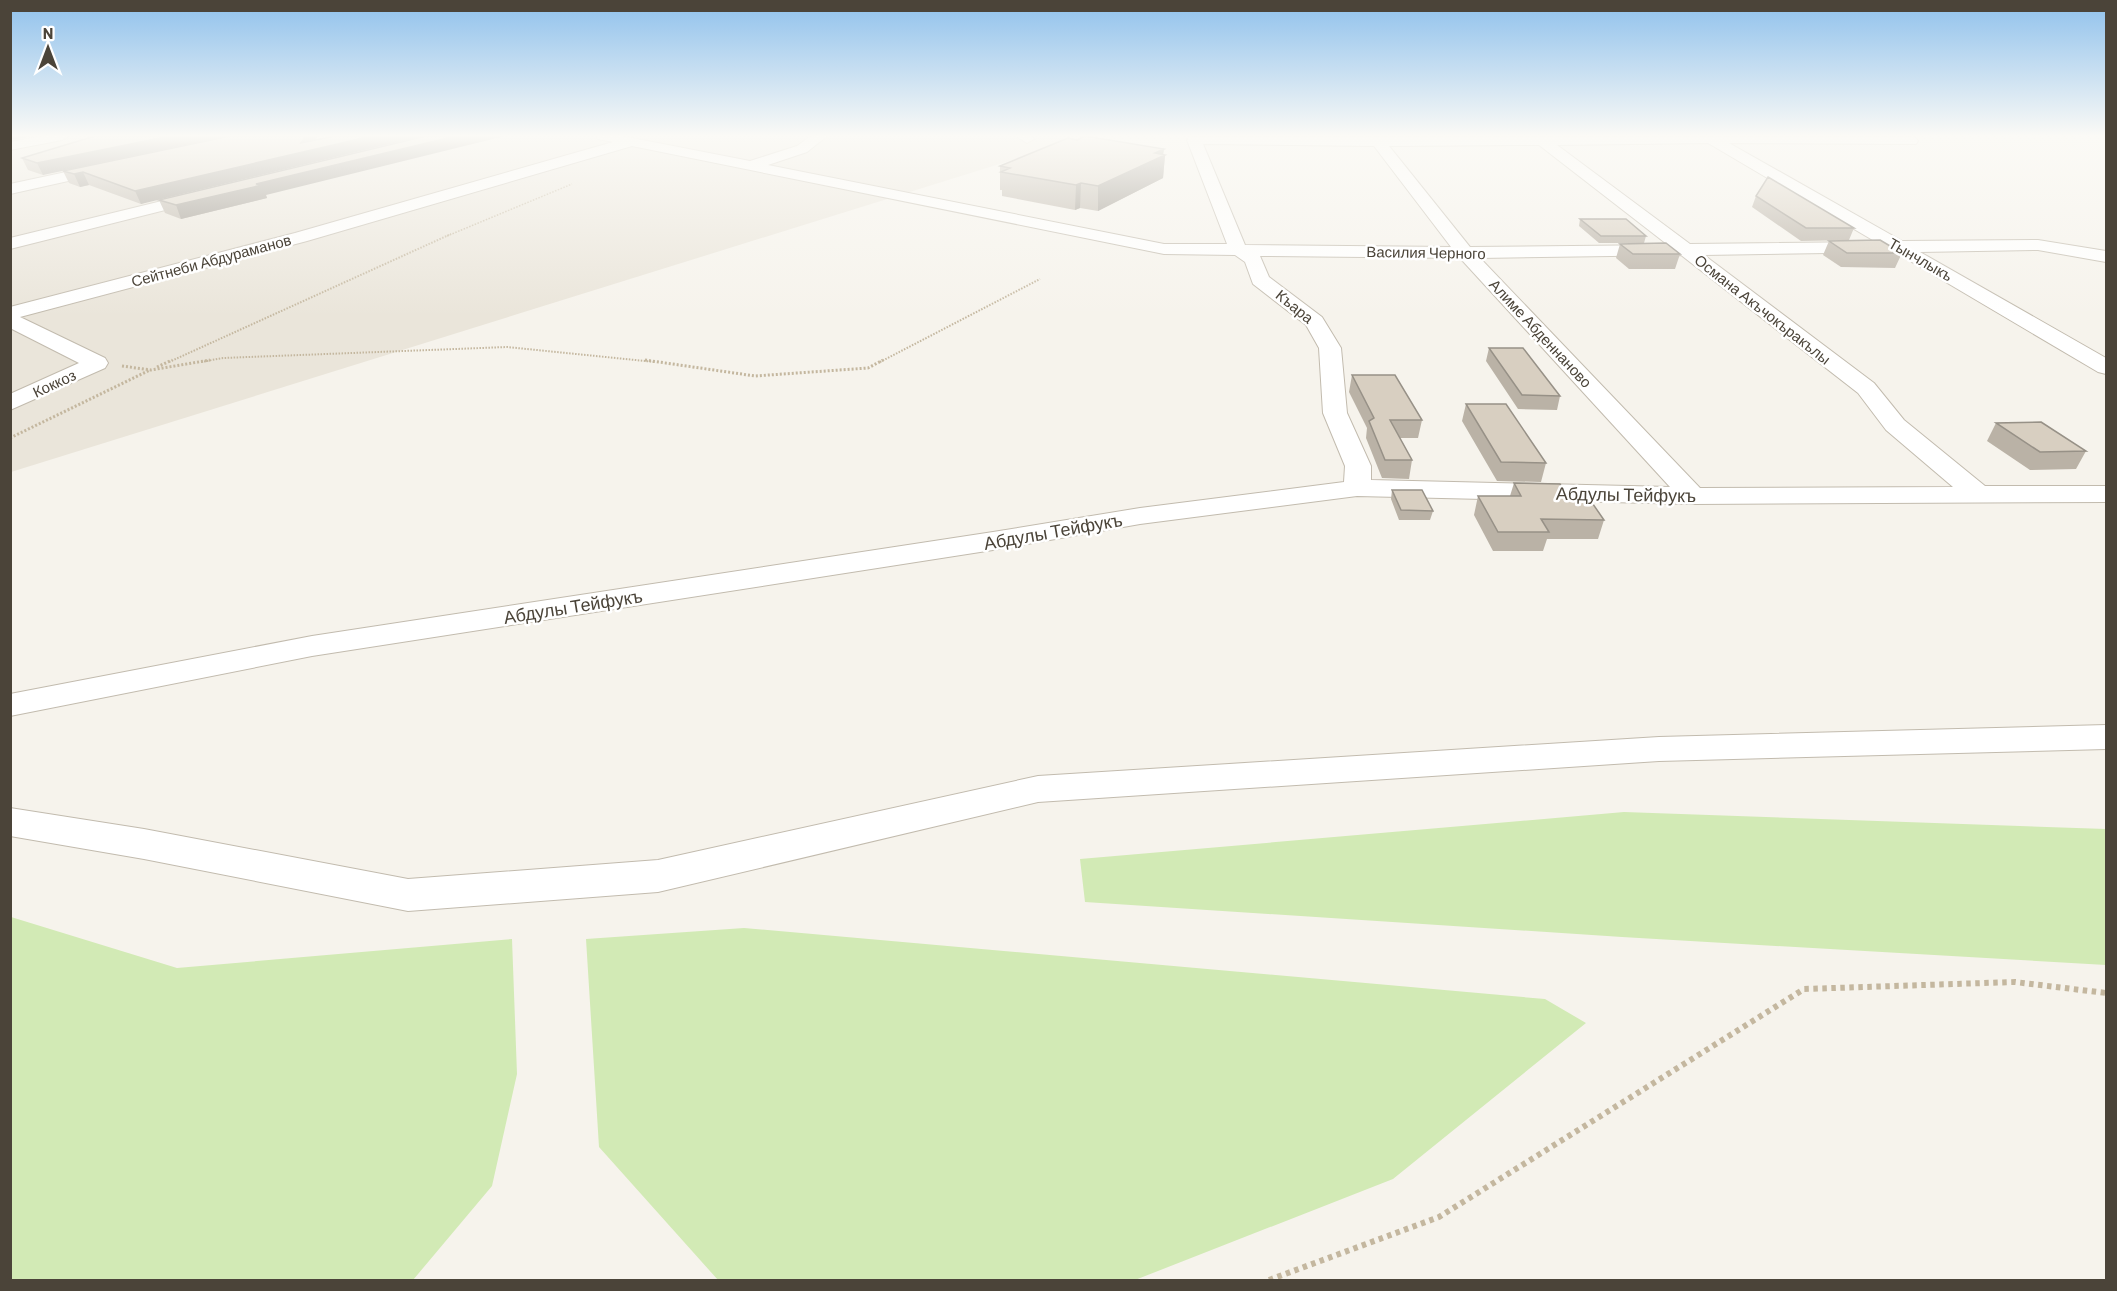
<svg xmlns="http://www.w3.org/2000/svg" width="2117" height="1291" viewBox="0 0 2117 1291" font-family="Barlow,sans-serif">
	<style>
		.residential { fill: #eae5da }
		.green { fill: #d2eab5 }
		.lines { fill: none; stroke-linecap: round; stroke-linejoin: round }
		.minor-casing { stroke: #c2bbae; stroke-width: 2 }
		.path-far3 { stroke: #c4b79f; stroke-width: 1.5; stroke-dasharray: 1.5 1.5; stroke-linecap: butt }
		.path-far2 { stroke: #c4b79f; stroke-width: 2; stroke-dasharray: 1.5 1.5; stroke-linecap: butt }
		.path-far1 { stroke: #c4b79f; stroke-width: 3; stroke-dasharray: 2 2; stroke-linecap: butt }
		.path { stroke: #c4b79f; stroke-width: 6; stroke-dasharray: 4.5 4.5; stroke-linecap: butt }
		.minor { fill: #fff; fill-rule: evenodd }
		.wall { fill: #bab2a6 }
		.shaded-wall { fill: #979187 }
		.building { fill: #d8cfc1; stroke: #979187; stroke-width: 1.5 }
		.labels { text-anchor: middle; dominant-baseline: central; stroke-width: 5; stroke-linejoin: round; paint-order: stroke }
		.far-street-label { font-size: 15px; fill: #4b4439; stroke: #fff }
		.street-label { font-size: 18px; fill: #4b4439; stroke: #fff }
	</style>
	<rect width="100%" height="100%" fill="#f6f3ec"/>
	<path class="residential" d="M 11,136 L 1089,136 L 11,472 Z"/>
	<path class="green" d="M 1624,812 L 2106,829 L 2106,965 L 1622,937 L 1085,902 L 1080,859 Z
		M 11,917 L 177,968 L 512,939 L 517,1074 L 492,1186 L 413,1280 L 11,1280 Z
		M 744,928 L 1545,999 L 1586,1023 L 1393,1179 L 1135,1280 L 718,1280 L 599,1147 L 586,939 Z"/>
	<g class="lines">
		<defs>
			<path id="minor" d="M 42,136 L 69,136 L 62,140 L 10,150 L 10,142 Z
				M 596,136 L 622,136 L 750,161 L 797,146 L 811,136 L 827,136 L 807,152 L 768,165 L 1164,244 L 1227,244 L 1187,140 L 1189,137 L 1911,137 L 1916,138 L 1918,141 L 1916,144 L 1729,143 L 1902,241 L 2038,240 L 2106,251 L 2106,262 L 2038,250 L 1920,252 L 2106,358 L 2106,374 L 2098,372 L 1895,252 L 1704,255 L 1874,383 L 1904,420 L 1985,486 L 2106,486 L 2106,502 L 1693,504 L 1357,496 L 1140,524 L 993,550 L 312,656 L 10,716 L 10,694 L 312,636 L 993,532 L 1140,508 L 1344,482 L 1345,466 L 1323,413 L 1319,348 L 1306,325 L 1253,284 L 1245,262 L 1235,255 L 1164,254 L 632,146 L 307,241 L 20,317 L 105,358 L 108,363 L 105,368 L 10,410 L 10,394 L 79,363 L 10,328 L 10,307 L 295,233 L 613,142 L 598,139 ZM 1708,143 L 1876,242 L 1690,244 L 1557,145 ZM 1203,144 L 1374,146 L 1451,247 L 1245,245 ZM 1539,145 L 1668,245 L 1470,247 L 1389,146 ZM 1681,255 L 1858,393 L 1886,430 L 1953,487 L 1700,488 L 1480,258 ZM 1260,256 L 1460,258 L 1670,487 L 1371,480 L 1371,466 L 1347,413 L 1341,348 L 1322,317 L 1269,277 Z
				M 1016,136 L 1031,136 L 1034,139 L 1027,143 Z
				M 108,163 L 113,165 L 116,168 L 113,171 L 10,194 L 10,184 Z
				M 207,190 L 215,195 L 213,198 L 10,249 L 10,238 Z
				M 2106,725 L 2106,749 L 1659,761 L 1038,802 L 658,892 L 408,911 L 144,859 L 10,836 L 10,808 L 144,829 L 408,879 L 658,860 L 1038,776 L 1659,737 Z"/>
		</defs>
		<use href="#minor" class="minor-casing"/>
		<path class="path-far3" d="M 447,236 L 572,184"/>
		<path class="path-far2" d="M 169,362 L 451,234
			M 201,362 L 223,358 L 507,347 L 655,362
			M 880,362 L 1040,279"/>
		<path class="path-far1" d="M 645,360 L 755,376 L 868,368 L 883,360
			M 122,366 L 151,370 L 210,360
			M 157,367 L 172,360
			M 10,438 L 150,370"/>
		<path class="path" d="M 1269,1280 L 1439,1217 L 1804,989 L 2015,982 L 2106,993"/>
		<use href="#minor" class="minor"/>
	</g>
	<path class="wall" d="M 95,136 L 43,175 L 28,170 L 22,158 Z
		M 315,140 L 141,204 L 89,185 L 80,187 L 69,183 L 63,171 Z
		M 1164,149 L 1163,155 L 1165,155 L 1163,178 L 1098,211 L 1080,208 L 1075,210 L 1002,196 L 1002,190 L 1000,190 L 1000,166 Z
		M 266,195 L 267,198 L 181,219 L 165,213 L 159,200 Z
		M 1756,196 L 1854,228 L 1849,240 L 1801,241 L 1752,207 Z
		M 1580,219 L 1646,236 L 1644,243 L 1599,243 L 1579,226 Z
		M 1829,241 L 1902,253 L 1895,268 L 1841,267 L 1823,255 Z
		M 1620,244 L 1680,254 L 1675,269 L 1629,269 L 1616,258 Z
		M 1489,348 L 1560,396 L 1557,410 L 1518,409 L 1486,361 Z
		M 1352,375 L 1422,420 L 1418,438 L 1400,438 L 1412,460 L 1409,479 L 1382,478 L 1366,438 L 1367,428 L 1349,392 Z
		M 1466,404 L 1546,463 L 1541,482 L 1497,481 L 1462,421 Z
		M 1996,423 L 2086,451 L 2076,469 L 2030,470 L 1987,441 Z
		M 1514,483 L 1566,494 L 1604,520 L 1598,539 L 1547,539 L 1543,551 L 1493,551 L 1474,515 L 1478,496 L 1510,496 Z
		M 1392,490 L 1433,511 L 1430,520 L 1399,520 L 1391,499 Z"/>
	<path class="shaded-wall" d="M 10,136 L 33,136 L 10,140 Z
		M 170,136 L 229,136 L 43,175 L 37,163 Z
		M 306,136 L 318,136 L 308,151 L 372,136 L 423,136 L 141,204 L 135,191 L 301,143 Z
		M 456,136 L 505,136 L 266,195 L 267,198 L 181,219 L 176,205 L 256,184 Z
		M 1164,149 L 1163,155 L 1165,155 L 1163,178 L 1098,211 L 1098,186 Z
		M 83,172 L 89,185 L 80,187 L 74,174 Z
		M 1081,183 L 1080,208 L 1075,210 L 1076,185 Z"/>
	<path class="building" d="M 95,136 L 170,136 L 37,163 L 22,158 Z
		M 230,136 L 306,136 L 301,143 L 335,136 L 372,136 L 135,191 L 83,172 L 74,174 L 63,171 Z
		M 426,136 L 456,136 L 256,184 L 262,185 L 176,205 L 159,200 Z
		M 1085,136 L 1164,149 L 1155,153 L 1165,155 L 1098,186 L 1081,183 L 1076,185 L 1001,172 L 1010,168 L 1000,166 L 1068,138 L 1077,140 Z
		M 1768,177 L 1854,228 L 1806,228 L 1756,196 Z
		M 1580,219 L 1626,219 L 1646,236 L 1601,236 Z
		M 1880,240 L 1902,253 L 1847,253 L 1829,241 Z
		M 1666,243 L 1680,254 L 1633,254 L 1620,244 Z
		M 1489,348 L 1523,348 L 1560,396 L 1522,395 Z
		M 1352,375 L 1395,375 L 1422,420 L 1390,420 L 1412,460 L 1385,460 L 1369,421 L 1374,418 Z
		M 1466,404 L 1506,404 L 1546,463 L 1501,462 Z
		M 2041,422 L 2086,451 L 2040,452 L 1996,423 Z
		M 1514,483 L 1560,484 L 1566,494 L 1586,494 L 1604,520 L 1541,519 L 1549,532 L 1498,532 L 1478,496 L 1521,496 Z
		M 1392,490 L 1422,490 L 1433,511 L 1401,510 Z"/>
	<linearGradient id="sky" x2="0" y2="1"><stop stop-color="#8fc1ec"/><stop offset="0.43" stop-color="#fbfaf6"/><stop offset="1" stop-color="#fbfaf6" stop-opacity="0"/></linearGradient>
	<rect width="2117" height="316" fill="url(#sky)"/>
	<g class="labels">
		<g class="far-street-label">
			<text transform="translate(1426 252) rotate(1)">Василия Черного</text>
			<text transform="translate(1921 259) rotate(30)">Тынчлыкъ</text>
			<text transform="translate(211 260) rotate(-15)">Сейтнеби Абдураманов</text>
			<text transform="translate(1295 306) rotate(39)">Къара</text>
			<text transform="translate(1763 309) rotate(38)">Османа Акъчокъракълы</text>
			<text transform="translate(1541 333) rotate(47)">Алиме Абденнаново</text>
			<text transform="translate(54 383) rotate(-25)">Коккоз</text>
		</g>
		<g class="street-label">
			<text transform="translate(1626 494) rotate(1)">Абдулы Тейфукъ</text>
			<text transform="translate(1053 531) rotate(-10)">Абдулы Тейфукъ</text>
			<text transform="translate(573 606) rotate(-9)">Абдулы Тейфукъ</text>
		</g>
	</g>
	<rect width="2117" height="1291" fill="none" stroke="#4b4439" stroke-width="24"/>
	<g transform="translate(48 48)" stroke="#ffffff" stroke-width="4.5" paint-order="stroke">
	<path d="M0-4.5L10 22L0 15L-10 22Z" fill="#4b4439"/>
	<text y="-9" font-size="16" font-weight="bold" text-anchor="middle" fill="#4b4439">N</text>
	</g>
</svg>
